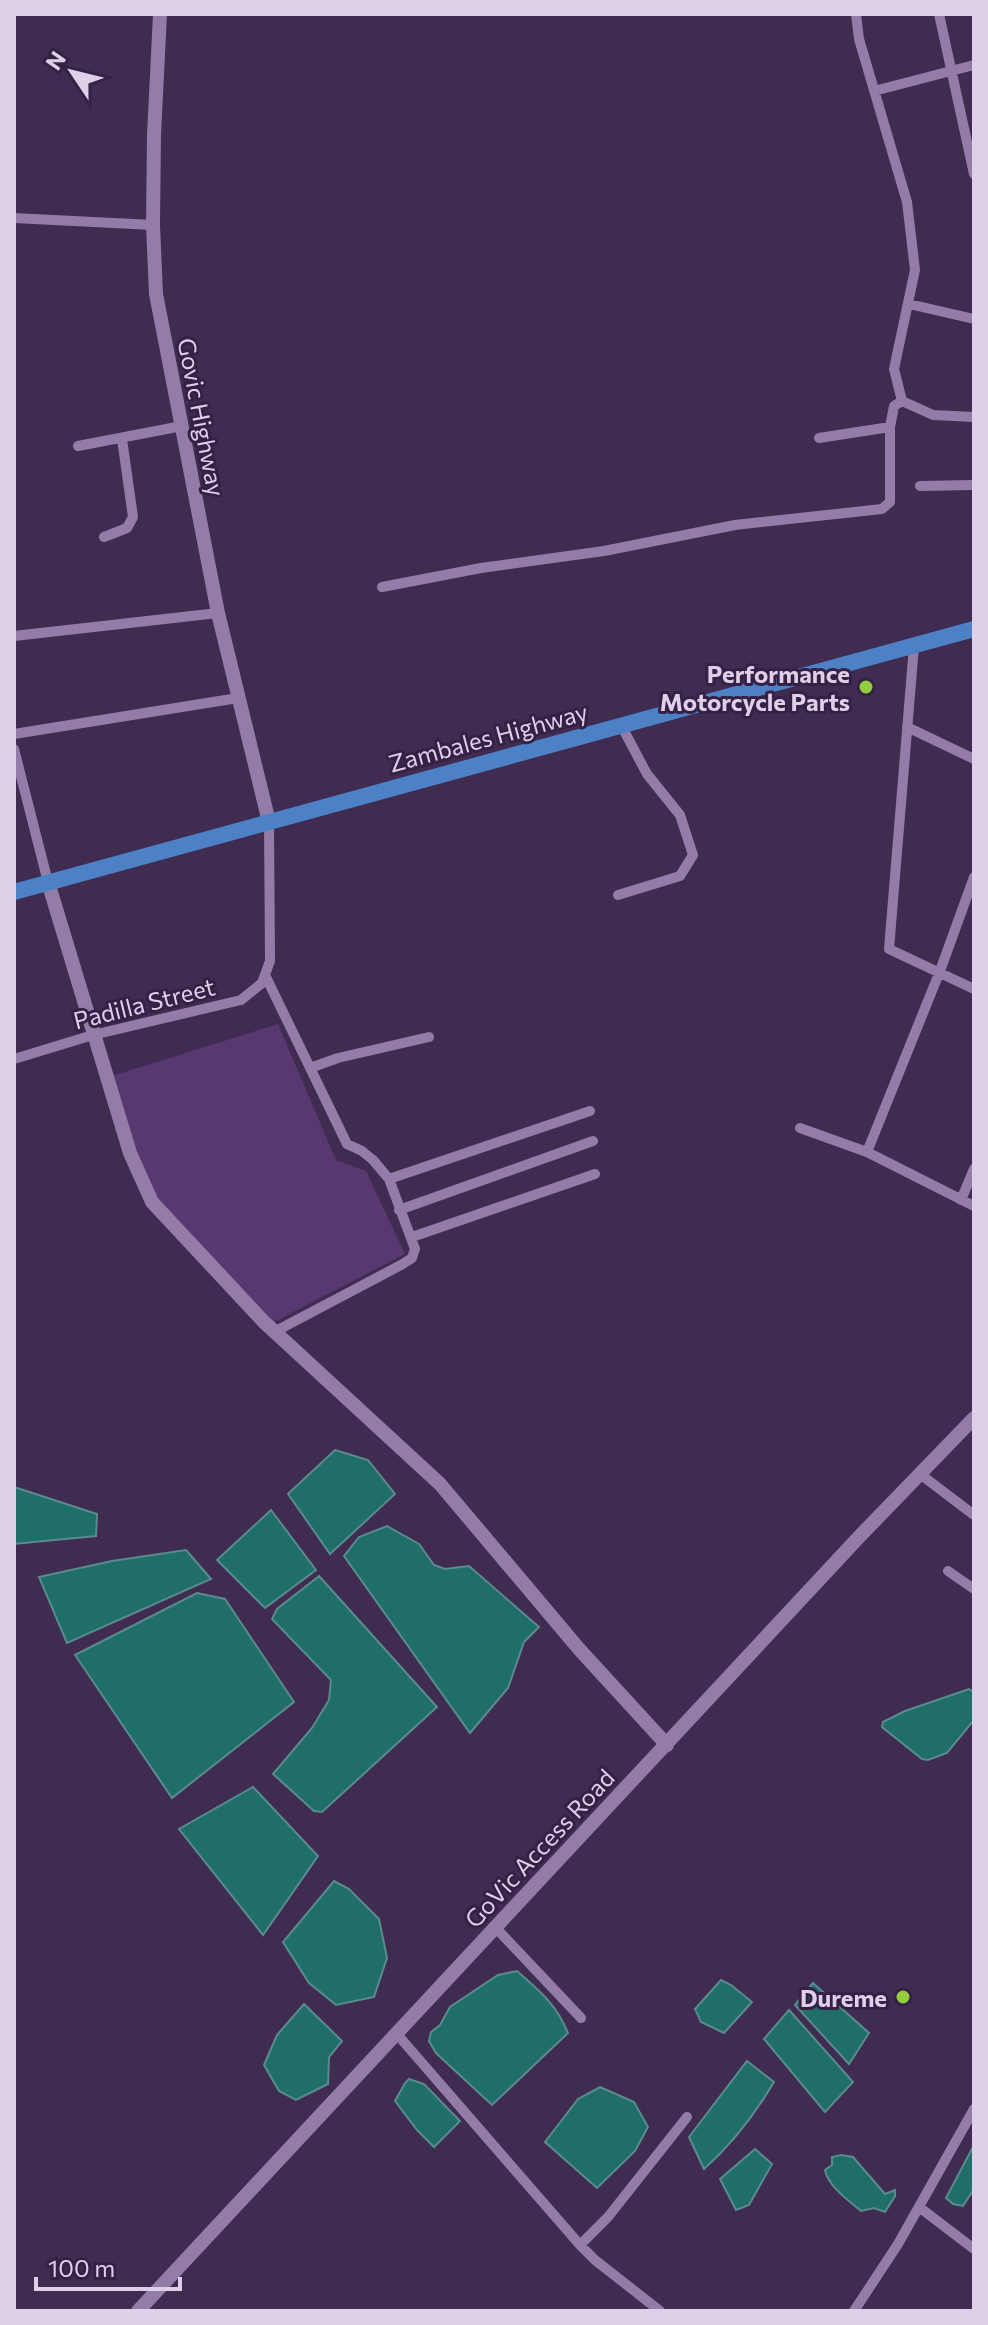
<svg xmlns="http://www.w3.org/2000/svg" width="988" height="2325" viewBox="0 0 988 2325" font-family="Commissioner,sans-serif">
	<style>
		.green { fill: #593872 }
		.water { fill: #206e69; stroke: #598b8f; stroke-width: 2 }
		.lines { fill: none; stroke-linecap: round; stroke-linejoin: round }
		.street { stroke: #937ca7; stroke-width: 10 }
		.secondary { stroke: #937ca7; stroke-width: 14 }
		.primary { stroke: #4c81c5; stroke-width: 16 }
		.poi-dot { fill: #93cd3d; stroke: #362146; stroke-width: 3 }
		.labels { text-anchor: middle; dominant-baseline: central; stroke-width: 6; stroke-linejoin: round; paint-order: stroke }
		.street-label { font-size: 24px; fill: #ddd0e8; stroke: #362146 }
		.poi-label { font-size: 24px; font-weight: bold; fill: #ddd0e8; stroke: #362146; text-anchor: end }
	</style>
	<rect width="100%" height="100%" fill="#402b51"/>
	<path class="green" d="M 278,1024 L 336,1160 L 366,1171 L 405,1254 L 274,1322 L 150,1196 L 112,1076 Z"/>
	<path class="water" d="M 335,1450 L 368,1460 L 395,1494 L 330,1554 L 288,1494 Z
		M 14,1487 L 97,1514 L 96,1536 L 14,1544 Z
		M 271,1510 L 316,1570 L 265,1608 L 217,1560 Z
		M 387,1526 L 419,1544 L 434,1565 L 445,1569 L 469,1566 L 539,1627 L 524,1642 L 508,1688 L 470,1733 L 344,1556 L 359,1537 Z
		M 186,1550 L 211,1579 L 67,1643 L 39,1577 L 112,1561 Z
		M 319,1576 L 437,1707 L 322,1812 L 314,1811 L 273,1774 L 312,1728 L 329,1700 L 331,1680 L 272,1619 L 277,1609 Z
		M 197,1593 L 225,1599 L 294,1702 L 172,1798 L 75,1655 Z
		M 969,1689 L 974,1692 L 974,1720 L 947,1753 L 928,1760 L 922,1759 L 882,1727 L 883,1722 L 905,1711 Z
		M 253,1787 L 318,1856 L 263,1935 L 179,1829 Z
		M 334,1881 L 349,1889 L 379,1919 L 387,1958 L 374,1997 L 336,2005 L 309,1983 L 283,1942 Z
		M 517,1971 C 540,1991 556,2004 568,2033 L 492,2105 L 436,2053 L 429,2041 L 431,2032 L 440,2025 L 450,2007 L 498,1975 Z
		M 721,1980 L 731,1985 L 752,2002 L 724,2033 L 701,2022 L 695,2009 Z
		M 813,1983 L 869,2033 L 849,2064 L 795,2005 Z
		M 304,2004 L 342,2041 L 329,2057 L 328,2084 L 296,2100 L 279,2091 L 264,2065 L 277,2035 Z
		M 789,2010 L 853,2082 L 825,2112 L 764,2039 Z
		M 747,2061 L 774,2082 C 755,2114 732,2144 704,2169 L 689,2137 Z
		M 409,2079 L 424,2084 L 460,2121 L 434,2147 L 417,2130 L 395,2101 L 405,2083 Z
		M 600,2087 L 634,2102 L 648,2127 L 635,2151 L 597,2188 L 545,2142 L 578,2099 Z
		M 974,2145 L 974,2189 L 963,2206 L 953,2204 L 946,2198 Z
		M 755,2149 L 772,2164 L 749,2205 L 736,2210 L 720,2179 Z
		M 841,2155 L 853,2157 L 885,2194 L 895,2190 L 895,2196 L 885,2212 L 874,2208 L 861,2211 C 848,2200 828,2186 825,2170 L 832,2165 L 832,2157 Z"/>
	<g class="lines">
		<path class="street" d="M 856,14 L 859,39 L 907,202 L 915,270 L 894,369 L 902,401 L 933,415 L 974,417
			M 939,14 L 974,174
			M 874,91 L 974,65
			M 14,218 L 153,225
			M 909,304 L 974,319
			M 819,438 L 890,427
			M 78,446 L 182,426
			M 920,486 L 974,485
			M 104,537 L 127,528 L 133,517 L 122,439
			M 382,587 L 481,568 L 604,551 L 735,525 L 882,509 L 890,502 L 890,427 L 894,406 L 902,401
			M 14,636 L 218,613
			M 914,646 L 889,949 L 974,989
			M 907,727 L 974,759
			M 14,734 L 238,698
			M 14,749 L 48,882
			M 618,895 L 680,876 L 693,855 L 680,815 L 647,774 L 621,725
			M 265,975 L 347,1144 L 362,1151 L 373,1160 L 389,1179 L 415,1249 L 412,1258 L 401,1265 L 274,1332
			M 14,1059 L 93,1035 L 241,1000 L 262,983 L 270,961 L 269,822
			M 310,1068 L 338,1058 L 429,1037
			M 800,1128 L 867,1152 L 974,1206
			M 867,1152 L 940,971 L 974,877
			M 389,1179 L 590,1111
			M 961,1200 L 974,1169
			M 399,1210 L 593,1141
			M 412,1237 L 595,1174
			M 920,1474 L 974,1515
			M 948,1571 L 974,1589
			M 495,1927 L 581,2018
			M 396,2033 L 580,2245 L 595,2260 L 660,2311
			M 919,2207 L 974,2249
			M 580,2245 L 608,2217 L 687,2117
			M 854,2311 L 898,2244 L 974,2109"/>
		<path class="secondary" d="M 160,14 L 154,135 L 153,225 L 156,294 L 218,613 L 269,822
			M 48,882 L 130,1153 L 152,1202 L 264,1322 L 440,1484 L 579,1649 L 667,1745
			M 138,2311 L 858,1538 L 974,1418"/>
		<path class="primary" d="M 14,892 L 974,629"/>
	</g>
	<g class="poi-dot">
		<circle cx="866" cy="687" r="8"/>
		<circle cx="903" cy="1997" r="8"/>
	</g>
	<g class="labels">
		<g class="street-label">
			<text transform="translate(202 417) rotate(79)">Govic Highway</text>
			<text transform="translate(488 737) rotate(-15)">Zambales Highway</text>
			<text transform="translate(144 1003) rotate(-14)">Padilla Street</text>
			<text transform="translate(539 1848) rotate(-47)">GoVic Access Road</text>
		</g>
		<g class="poi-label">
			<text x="850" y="673">Performance<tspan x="850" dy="28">Motorcycle Parts</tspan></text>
			<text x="887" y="1997">Dureme</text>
		</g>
	</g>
	<rect width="988" height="2325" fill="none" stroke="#ddd0e8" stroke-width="32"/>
	<g transform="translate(72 72) rotate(305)" stroke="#362146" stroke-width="6" paint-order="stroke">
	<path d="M0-6L14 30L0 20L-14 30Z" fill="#ddd0e8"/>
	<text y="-12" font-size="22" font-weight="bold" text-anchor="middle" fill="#ddd0e8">N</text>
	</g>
	<path d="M36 2277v12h144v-12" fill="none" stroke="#ddd0e8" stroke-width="4"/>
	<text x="48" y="2277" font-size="24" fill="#ddd0e8" stroke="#362146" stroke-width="6" paint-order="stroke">100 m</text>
</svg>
